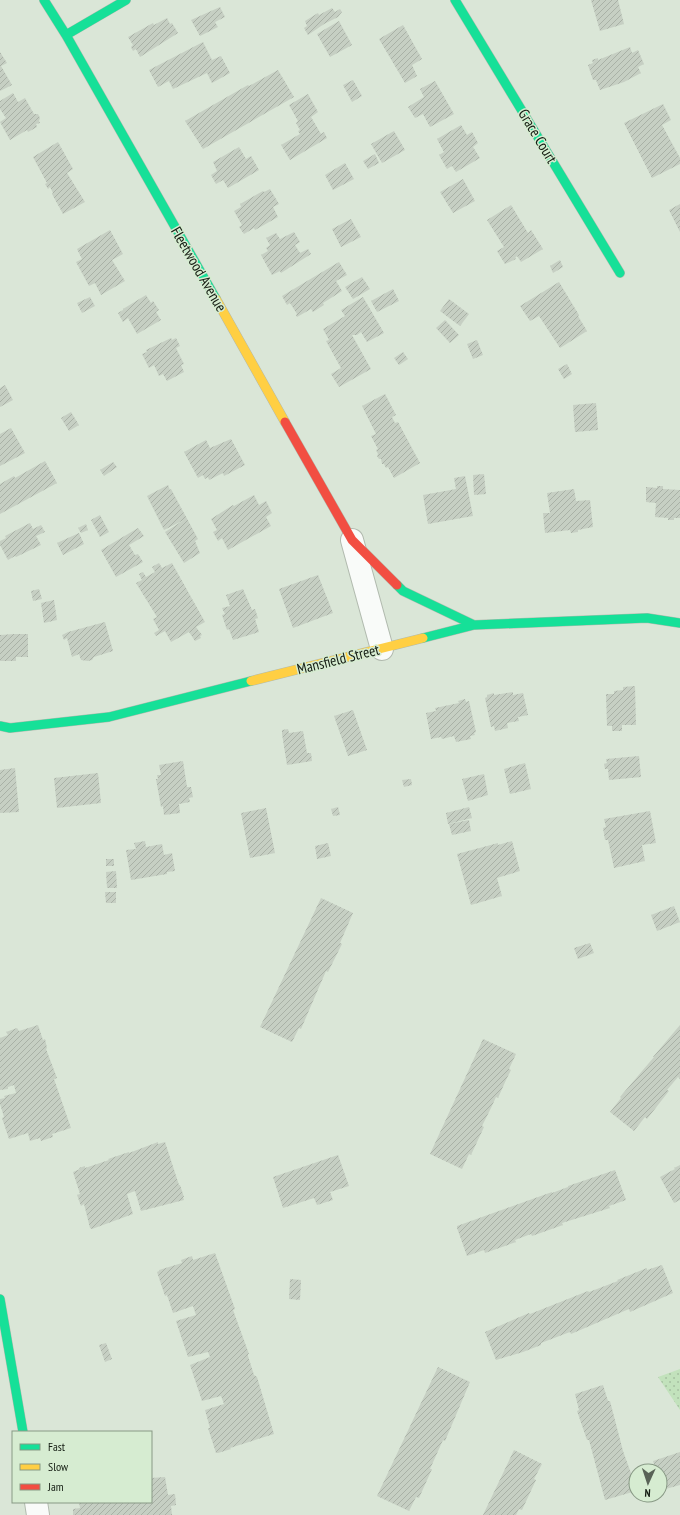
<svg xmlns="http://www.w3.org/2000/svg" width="680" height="1515" viewBox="0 0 680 1515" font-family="'PT Sans Narrow',sans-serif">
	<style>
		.green { fill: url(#green-dots) }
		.building { fill: url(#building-hatch) }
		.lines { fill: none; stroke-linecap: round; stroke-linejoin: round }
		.street-casing { stroke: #b1baae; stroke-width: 24 }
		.fast-casing { stroke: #b1baae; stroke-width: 10 }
		.slow-casing { stroke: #b1baae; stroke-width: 10 }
		.jam-casing { stroke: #b1baae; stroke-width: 10 }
		.street { stroke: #f9fbf9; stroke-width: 22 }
		.fast { stroke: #16e098; stroke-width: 9 }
		.slow { stroke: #ffcf43; stroke-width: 9 }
		.jam { stroke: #f24e42; stroke-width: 9 }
		.labels { text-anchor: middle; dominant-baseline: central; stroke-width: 3; stroke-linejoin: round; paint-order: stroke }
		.street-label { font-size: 15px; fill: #141c12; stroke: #d6ecd1 }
	</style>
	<defs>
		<pattern id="green-dots" width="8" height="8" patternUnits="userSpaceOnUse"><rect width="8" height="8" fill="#c2e2bc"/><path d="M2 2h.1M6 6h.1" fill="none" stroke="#a6c1a1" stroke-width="1.8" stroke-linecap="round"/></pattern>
		<pattern id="building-hatch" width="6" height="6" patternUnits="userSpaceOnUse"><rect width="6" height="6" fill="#c6cfc3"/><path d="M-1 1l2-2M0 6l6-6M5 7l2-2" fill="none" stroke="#a9b1a6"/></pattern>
	</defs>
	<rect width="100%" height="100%" fill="#dae6d7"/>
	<path class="green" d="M 680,1369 L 680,1410 L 658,1377 Z"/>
	<path class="building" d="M 591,0 L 618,0 L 624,24 L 600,31 Z
		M 220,7 L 225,17 L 215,22 L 218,27 L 200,36 L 191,20 Z
		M 332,8 L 335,12 L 340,9 L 342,12 L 338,17 L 324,24 L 308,35 L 304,28 L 307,26 L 305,21 L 318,13 L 319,15 Z
		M 167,18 L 170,24 L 172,23 L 178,33 L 140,57 L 136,49 L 133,51 L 131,47 L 133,45 L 128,37 L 153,23 L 154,25 Z
		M 339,21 L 352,45 L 330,57 L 317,34 Z
		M 403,25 L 422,59 L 412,65 L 417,76 L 405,83 L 379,39 Z
		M 203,42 L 212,60 L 221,56 L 230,73 L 212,83 L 207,73 L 173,89 L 169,81 L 158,87 L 149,70 Z
		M 630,47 L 632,53 L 638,50 L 644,64 L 638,67 L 641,73 L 624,82 L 600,90 L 596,80 L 593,80 L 588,65 L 593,63 L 592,60 L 598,58 L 598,60 Z
		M 0,52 L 7,63 L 1,66 L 12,85 L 0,91 Z
		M 278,70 L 294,97 L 203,149 L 185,121 L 248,85 L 249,86 Z
		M 353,80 L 362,96 L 352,102 L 343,85 Z
		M 435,81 L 454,114 L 430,127 L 423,114 L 415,118 L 408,107 L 424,97 L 420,89 Z
		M 13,93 L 18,102 L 25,98 L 34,114 L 38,114 L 40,118 L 39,121 L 40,123 L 36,124 L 37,127 L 28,132 L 27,130 L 10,140 L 0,122 L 6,118 L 0,109 L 0,101 Z
		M 308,94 L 318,112 L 311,117 L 321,134 L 324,132 L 327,138 L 290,160 L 281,145 L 300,134 L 298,131 L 300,130 L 296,123 L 298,121 L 289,105 Z
		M 663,104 L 671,120 L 662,125 L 680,158 L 680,164 L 652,178 L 624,123 Z
		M 461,125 L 467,135 L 472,132 L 478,143 L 473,147 L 480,158 L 456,172 L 452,166 L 447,169 L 439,155 L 444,152 L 437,139 Z
		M 394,131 L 405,150 L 382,163 L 371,144 Z
		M 58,142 L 73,169 L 67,173 L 85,202 L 63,214 L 52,194 L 53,193 L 50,187 L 48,189 L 45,184 L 47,183 L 33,157 Z
		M 239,147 L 246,159 L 251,156 L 259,170 L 228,188 L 223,180 L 216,184 L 211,175 L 217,171 L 213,162 Z
		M 375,154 L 379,163 L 368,169 L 363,161 Z
		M 345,163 L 354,179 L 333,190 L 325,175 Z
		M 463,179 L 475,201 L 453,213 L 440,192 Z
		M 270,189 L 279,204 L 273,207 L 278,217 L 255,230 L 254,228 L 244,234 L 239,227 L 242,225 L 234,211 L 241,207 L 240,204 L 263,191 L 264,192 Z
		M 680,204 L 680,232 L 669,210 Z
		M 511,205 L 528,233 L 531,230 L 543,249 L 521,262 L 517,256 L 515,258 L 516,259 L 505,264 L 497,251 L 504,247 L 487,220 Z
		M 351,219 L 361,237 L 341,247 L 332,229 Z
		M 110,230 L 123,254 L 112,260 L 125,281 L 101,295 L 95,283 L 89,286 L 76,262 L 82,259 L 77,249 Z
		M 294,232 L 300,242 L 295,245 L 300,253 L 308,249 L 311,254 L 281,273 L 280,271 L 272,275 L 261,255 L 268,251 L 266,248 L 270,245 L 266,238 L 276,233 L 280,239 Z
		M 560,260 L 563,267 L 553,273 L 550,266 Z
		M 339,262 L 347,275 L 336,281 L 342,291 L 323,303 L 324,305 L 313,312 L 311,309 L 297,317 L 296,315 L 297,314 L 290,303 L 287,305 L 282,296 Z
		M 362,277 L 370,289 L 353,299 L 345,287 Z
		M 559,282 L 579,315 L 578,316 L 587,331 L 560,348 L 539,316 L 530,321 L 520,306 Z
		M 393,289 L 399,301 L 377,312 L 371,301 Z
		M 146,295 L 151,303 L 153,301 L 159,310 L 156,312 L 161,320 L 137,334 L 128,318 L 123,322 L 118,313 L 123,310 L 123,309 Z
		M 90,297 L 95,306 L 82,313 L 77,303 Z
		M 363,297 L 384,333 L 367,342 L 361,332 L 357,335 L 352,335 L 371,369 L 339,387 L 331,374 L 341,368 L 326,341 L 329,340 L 323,329 L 345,316 L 341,310 Z
		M 449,299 L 469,314 L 460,326 L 440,311 Z
		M 445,320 L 459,335 L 450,343 L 436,328 Z
		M 171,338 L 172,340 L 176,338 L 180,346 L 176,348 L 184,364 L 181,365 L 184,372 L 167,381 L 163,374 L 159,376 L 154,365 L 149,368 L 142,354 L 147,352 L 146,350 Z
		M 477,340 L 483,355 L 473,359 L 467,344 Z
		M 403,352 L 408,359 L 399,365 L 394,358 Z
		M 567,364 L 572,374 L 564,379 L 558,369 Z
		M 5,385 L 13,400 L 0,407 L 0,388 Z
		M 385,394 L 396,415 L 392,417 L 395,423 L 398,422 L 420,463 L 394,478 L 388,467 L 386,468 L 384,464 L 382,464 L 381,459 L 379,459 L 377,456 L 378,454 L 376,450 L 378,449 L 371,436 L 376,434 L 362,406 Z
		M 596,403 L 598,430 L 575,432 L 573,405 Z
		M 71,412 L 79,425 L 69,431 L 61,418 Z
		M 11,428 L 25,453 L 0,466 L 0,434 Z
		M 231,439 L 245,465 L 224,476 L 223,473 L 209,480 L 208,477 L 205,479 L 203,475 L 198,478 L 184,452 L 206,440 L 210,448 Z
		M 45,461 L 57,483 L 0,514 L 0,484 L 14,476 L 15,478 Z
		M 113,462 L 117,467 L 104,476 L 100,470 Z
		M 484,474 L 486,494 L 474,495 L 473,475 Z
		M 465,476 L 473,516 L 428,524 L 423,495 L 456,489 L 454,478 Z
		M 168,485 L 170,490 L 171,489 L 198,539 L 195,541 L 200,553 L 184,563 L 165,532 L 184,520 L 164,530 L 147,496 Z
		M 657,486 L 663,486 L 663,489 L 680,490 L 680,518 L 674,518 L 674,520 L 668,520 L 668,518 L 655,517 L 656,503 L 646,502 L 646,487 L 657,488 Z
		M 574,489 L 576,501 L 590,500 L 593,527 L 578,530 L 578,532 L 571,533 L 570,530 L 545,533 L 543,513 L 550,513 L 547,493 Z
		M 254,495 L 259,505 L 266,501 L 272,513 L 266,517 L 271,526 L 228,550 L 222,538 L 218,541 L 213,532 L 217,530 L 211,519 L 233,505 L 234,506 Z
		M 100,515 L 109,532 L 100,537 L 91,520 Z
		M 30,523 L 33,529 L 41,525 L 45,532 L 36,536 L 41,545 L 16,557 L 15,556 L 8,560 L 0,545 L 0,541 L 6,538 L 5,536 Z
		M 86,524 L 88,530 L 81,533 L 78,528 Z
		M 138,528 L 144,536 L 129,545 L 135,555 L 138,554 L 143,562 L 116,577 L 101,550 Z
		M 79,533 L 84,544 L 63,555 L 57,543 Z
		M 159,563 L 162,568 L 172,563 L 205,622 L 196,627 L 202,635 L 200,636 L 201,638 L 195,641 L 189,632 L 171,642 L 165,631 L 156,636 L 154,633 L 159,630 L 153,619 L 157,617 L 136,583 L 142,580 L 139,574 L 143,572 L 146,577 L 155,572 L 152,567 Z
		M 318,575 L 333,613 L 293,628 L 279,589 Z
		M 39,589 L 42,599 L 33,601 L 31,591 Z
		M 243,589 L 252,610 L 255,609 L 258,618 L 255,619 L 259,632 L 233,640 L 229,629 L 227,630 L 222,615 L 225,614 L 222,608 L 230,606 L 226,595 Z
		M 54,600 L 57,620 L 44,623 L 41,603 Z
		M 105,622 L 113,651 L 94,657 L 92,660 L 88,661 L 81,660 L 79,654 L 72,657 L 67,638 L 64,640 L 62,635 L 68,632 Z
		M 14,634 L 28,634 L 28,657 L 16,657 L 16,661 L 0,661 L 0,635 Z
		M 635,686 L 636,725 L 622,725 L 622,731 L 612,731 L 612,726 L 607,726 L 606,694 L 614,694 L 614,691 L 623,690 L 623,687 Z
		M 513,692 L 513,695 L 523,693 L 528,715 L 518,717 L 519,721 L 507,723 L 508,728 L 495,731 L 494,726 L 491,727 L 485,698 L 487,697 L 487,695 L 494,693 L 494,695 Z
		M 465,699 L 466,702 L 469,701 L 476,732 L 474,733 L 475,735 L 470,736 L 471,739 L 456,742 L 454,736 L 442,739 L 441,737 L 431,739 L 426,713 L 436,711 L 435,708 L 459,703 L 458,701 Z
		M 353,710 L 367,750 L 348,756 L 334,716 Z
		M 288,729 L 289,733 L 303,731 L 307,753 L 311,753 L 312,761 L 287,765 L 282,734 L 282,730 Z
		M 639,756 L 641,777 L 609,780 L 608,769 L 605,769 L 604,764 L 607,763 L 606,759 Z
		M 183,761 L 187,787 L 191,787 L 193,797 L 189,798 L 190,802 L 179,804 L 180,813 L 164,815 L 163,806 L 161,807 L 156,779 L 158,779 L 157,775 L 161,775 L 159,765 Z
		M 525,763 L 531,789 L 510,794 L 504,769 Z
		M 15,768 L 19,812 L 0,813 L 0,770 Z
		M 98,773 L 101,803 L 57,808 L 54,778 Z
		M 484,774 L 488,795 L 468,801 L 462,779 Z
		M 411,779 L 412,785 L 404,787 L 402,780 Z
		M 338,807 L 340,815 L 333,816 L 331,809 Z
		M 469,807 L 472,818 L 448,824 L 446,813 Z
		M 266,808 L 275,853 L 250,858 L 241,813 Z
		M 650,811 L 656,843 L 642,845 L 645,861 L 614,868 L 608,840 L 605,840 L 603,828 L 606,827 L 604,819 Z
		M 469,820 L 471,831 L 452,835 L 449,824 Z
		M 145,841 L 146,847 L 162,844 L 164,855 L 172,853 L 175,871 L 167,872 L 167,874 L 131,880 L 126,850 L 136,849 L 134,843 Z
		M 512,841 L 520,871 L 497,878 L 502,896 L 471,905 L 457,854 L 487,846 L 498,843 L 498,845 Z
		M 328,843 L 331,856 L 317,859 L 315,846 Z
		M 106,859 L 114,859 L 114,866 L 106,866 Z
		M 116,871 L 117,888 L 107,888 L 106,872 Z
		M 105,892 L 116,892 L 116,903 L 106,903 Z
		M 321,898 L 353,913 L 340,943 L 342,944 L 328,972 L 326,971 L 301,1029 L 299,1028 L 292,1042 L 260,1027 Z
		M 674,906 L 680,922 L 657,931 L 651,915 Z
		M 590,943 L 594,953 L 578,959 L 574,948 Z
		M 38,1025 L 43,1040 L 45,1039 L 47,1048 L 46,1049 L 57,1078 L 54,1079 L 71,1128 L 52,1134 L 53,1137 L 41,1141 L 40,1138 L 30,1141 L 28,1133 L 9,1139 L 2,1118 L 4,1117 L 0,1104 L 0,1099 L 5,1098 L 4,1096 L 16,1093 L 14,1085 L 8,1087 L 8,1089 L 0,1090 L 0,1038 L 8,1035 L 6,1032 L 17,1028 L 19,1031 Z
		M 680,1025 L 680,1079 L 678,1077 L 667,1090 L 669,1091 L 647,1119 L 645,1117 L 634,1131 L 610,1112 L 621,1098 L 620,1097 L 654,1057 L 653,1057 Z
		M 483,1039 L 516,1054 L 509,1069 L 511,1070 L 506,1080 L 498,1098 L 496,1097 L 491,1108 L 482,1126 L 484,1127 L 471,1155 L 469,1154 L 462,1169 L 430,1154 Z
		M 158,1142 L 158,1144 L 165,1142 L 179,1185 L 180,1185 L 184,1197 L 183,1197 L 184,1200 L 141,1211 L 135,1191 L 127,1194 L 133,1214 L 92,1229 L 90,1228 L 84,1204 L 81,1206 L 77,1195 L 80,1194 L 73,1172 L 80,1169 L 79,1168 L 85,1166 L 85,1168 L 109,1160 L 108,1159 L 129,1152 L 129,1153 Z
		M 338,1155 L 349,1186 L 330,1192 L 333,1200 L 317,1205 L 314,1198 L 283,1208 L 273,1177 Z
		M 680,1165 L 680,1200 L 674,1203 L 660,1177 L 675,1169 L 674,1168 Z
		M 615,1170 L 626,1200 L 609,1206 L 610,1208 L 562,1223 L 563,1225 L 532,1236 L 531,1234 L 515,1240 L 516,1242 L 485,1253 L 484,1250 L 467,1256 L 457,1228 L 457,1226 L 552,1192 L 552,1193 L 568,1187 L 568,1186 Z
		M 215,1253 L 235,1309 L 233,1310 L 249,1354 L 248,1354 L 248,1356 L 254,1375 L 257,1377 L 274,1434 L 230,1448 L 231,1449 L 218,1453 L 216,1453 L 208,1428 L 210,1428 L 205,1410 L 224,1404 L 221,1396 L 202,1401 L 190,1365 L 210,1357 L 208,1352 L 188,1357 L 176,1321 L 196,1315 L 193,1306 L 173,1313 L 167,1295 L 165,1296 L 157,1272 L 159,1271 L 159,1270 L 182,1263 L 181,1260 L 192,1256 L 193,1260 Z
		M 662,1265 L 673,1293 L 630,1312 L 629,1309 L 571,1334 L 570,1332 L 541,1343 L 541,1345 L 523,1352 L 496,1360 L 485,1332 L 529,1313 L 530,1314 L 588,1291 L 589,1292 L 618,1281 L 617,1280 L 647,1268 L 647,1270 Z
		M 290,1279 L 301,1280 L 300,1300 L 289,1299 Z
		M 106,1343 L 112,1359 L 105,1362 L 99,1345 Z
		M 438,1367 L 470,1382 L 445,1441 L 443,1440 L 430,1469 L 432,1469 L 419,1498 L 416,1497 L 409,1511 L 377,1496 Z
		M 603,1385 L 608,1401 L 610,1401 L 623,1451 L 636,1487 L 636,1491 L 605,1500 L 589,1440 L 587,1440 L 577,1411 L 579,1410 L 575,1394 Z
		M 514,1450 L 542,1464 L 534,1479 L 536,1480 L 522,1510 L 519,1509 L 516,1515 L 483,1515 Z
		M 680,1452 L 680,1485 L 662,1490 L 660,1483 L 660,1471 L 656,1471 L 653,1461 Z
		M 165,1477 L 168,1495 L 175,1494 L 176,1505 L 171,1506 L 172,1515 L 73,1515 L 73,1509 L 80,1508 L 79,1502 L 151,1502 L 151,1478 Z"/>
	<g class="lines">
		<defs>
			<path id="street" d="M 352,540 L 382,649
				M 36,1502 L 38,1515"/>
			<path id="fast" d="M 44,0 L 66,35 L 216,299
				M 455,0 L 620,273
				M 66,35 L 126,0
				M 397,585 L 403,591 L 474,625
				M 423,638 L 474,625 L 647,618 L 680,623
				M 0,726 L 10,728 L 109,717 L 251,681
				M 0,1299 L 23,1432"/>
			<path id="slow" d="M 216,299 L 285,422
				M 251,681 L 423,638"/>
			<path id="jam" d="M 285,422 L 352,540 L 397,585"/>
		</defs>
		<use href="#street" class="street-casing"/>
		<use href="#fast" class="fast-casing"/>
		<use href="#slow" class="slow-casing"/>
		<use href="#jam" class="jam-casing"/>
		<use href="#street" class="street"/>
		<use href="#fast" class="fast"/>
		<use href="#slow" class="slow"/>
		<use href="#jam" class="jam"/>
	</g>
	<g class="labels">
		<g class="street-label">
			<text transform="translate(538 136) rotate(59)">Grace Court</text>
			<text transform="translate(199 269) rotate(60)">Fleetwood Avenue</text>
			<text transform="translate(338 659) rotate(-14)">Mansfield Street</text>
		</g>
	</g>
	<rect x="12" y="1431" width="140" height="72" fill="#d6ecd1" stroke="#889985"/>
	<rect x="20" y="1444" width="20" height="6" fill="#16e098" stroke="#889985"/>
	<text x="48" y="1451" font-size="12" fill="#141c12">Fast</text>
	<rect x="20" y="1464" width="20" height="6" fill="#ffcf43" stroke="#889985"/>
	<text x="48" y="1471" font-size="12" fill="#141c12">Slow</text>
	<rect x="20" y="1484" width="20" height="6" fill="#f24e42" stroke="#889985"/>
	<text x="48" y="1491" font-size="12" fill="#141c12">Jam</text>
	<g transform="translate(648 1483) rotate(183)"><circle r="19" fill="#d6ecd1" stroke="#889985"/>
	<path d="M0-3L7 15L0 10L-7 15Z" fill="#596357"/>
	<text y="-6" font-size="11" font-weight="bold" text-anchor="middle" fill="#141c12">N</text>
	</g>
</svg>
